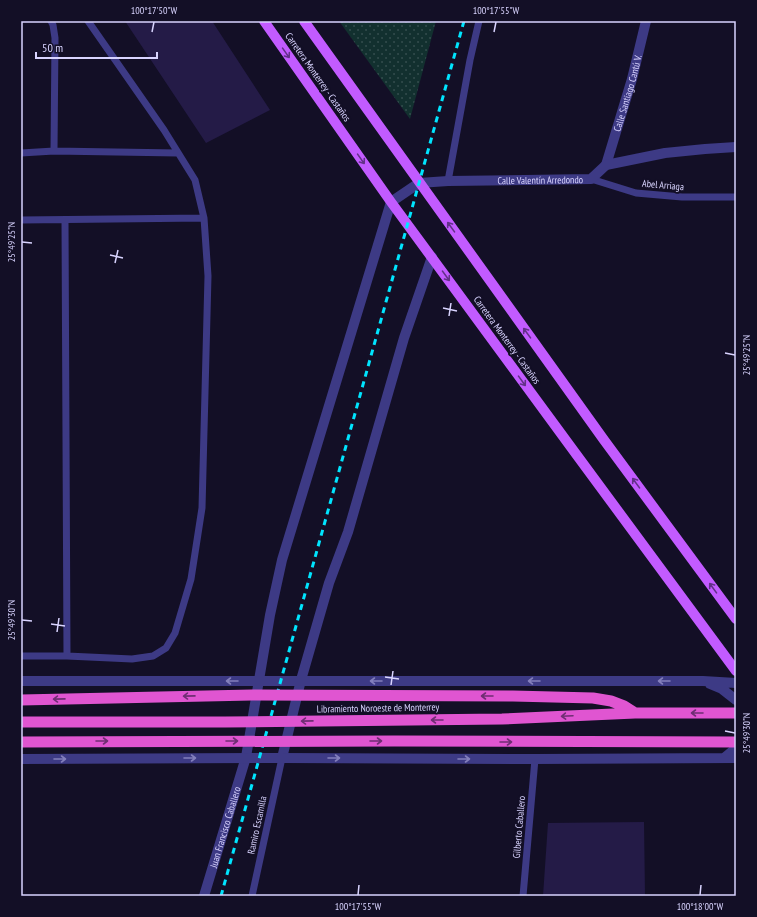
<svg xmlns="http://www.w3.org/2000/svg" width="757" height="917" viewBox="0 0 757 917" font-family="'PT Sans Narrow',sans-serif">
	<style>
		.grass { fill: url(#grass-dots) }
		.building { fill: #241b47 }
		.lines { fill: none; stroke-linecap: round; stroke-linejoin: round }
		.service { stroke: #3d3a85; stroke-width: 7 }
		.minor { stroke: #3d3a85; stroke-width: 10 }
		.tertiary { stroke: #3d3a85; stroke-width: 10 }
		.primary { stroke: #c25bff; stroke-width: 10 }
		.rail { stroke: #00e5ff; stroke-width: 3; stroke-dasharray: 6 5; stroke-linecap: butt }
		.trunk-bridge { stroke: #e055d1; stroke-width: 11 }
		.oneway { stroke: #623188 }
		.oneway2 { stroke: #837fbc }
		.oneway3 { stroke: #6f2e73 }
		.ticks { fill: none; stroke: #d9d4ff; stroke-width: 1.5 }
		.labels { text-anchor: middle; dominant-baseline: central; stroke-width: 4; stroke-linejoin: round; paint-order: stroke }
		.street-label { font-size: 10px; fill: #d9d4ff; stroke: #130f26 }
		.neatline { fill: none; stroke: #d9d4ff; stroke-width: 1.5 }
		.ticks-label { font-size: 10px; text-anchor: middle; fill: #d9d4ff }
	</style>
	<defs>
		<pattern id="grass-dots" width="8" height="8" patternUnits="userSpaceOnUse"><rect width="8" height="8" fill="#12302f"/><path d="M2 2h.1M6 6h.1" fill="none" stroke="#344d4e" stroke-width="1.8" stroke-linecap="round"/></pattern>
	</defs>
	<rect width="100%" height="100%" fill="#130f26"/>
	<path class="grass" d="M 339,21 L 436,21 L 410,119 Z"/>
	<path class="building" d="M 125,21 L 212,21 L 270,110 L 206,143 Z
		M 644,822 L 645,896 L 543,896 L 548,823 Z"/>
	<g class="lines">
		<path class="service" d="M 51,21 L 53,25 L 55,38 L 54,151
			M 21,153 L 54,151 L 178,153
			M 591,179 L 636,193 L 682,197 L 736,197
			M 448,181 L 470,60 L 479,21
			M 21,220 L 204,218
			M 65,220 L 67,656
			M 21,656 L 67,656 L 132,659 L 153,656 L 166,648 L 175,633 L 191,579 L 202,508 L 208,276 L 204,218 L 195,180 L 164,130 L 88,21
			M 252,896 L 282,758
			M 523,896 L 535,759"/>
		<g class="minor">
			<path id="s1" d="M 606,165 L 632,79 L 646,21"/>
			<path d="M 282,758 L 301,680 L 329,583 L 348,532 L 404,338 L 432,257"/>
			<path id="s2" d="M 204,896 L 246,757 L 270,615 L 282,560 L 391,202 L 419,183 L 448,181 L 591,179 L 606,165 L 665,153 L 705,149 L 736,147"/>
		</g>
		<path class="tertiary" d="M 21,681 L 703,681 L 736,683
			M 710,684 L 722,689 L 736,700
			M 724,758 L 736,748
			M 21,759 L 282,758 L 535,759 L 736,758"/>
		<path class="primary" d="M 264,21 L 391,202 L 576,454 L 736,671
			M 304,21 L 604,440 L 736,619"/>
		<path class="rail" d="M 221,896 L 464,21"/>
		<path class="trunk-bridge" d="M 21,700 L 252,695 L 513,696 L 593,698 L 611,701 L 624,706 L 635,713
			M 21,722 L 225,722 L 502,719 L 635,713 L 736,713
			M 21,742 L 394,741 L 736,742"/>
	</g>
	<defs><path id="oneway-shaft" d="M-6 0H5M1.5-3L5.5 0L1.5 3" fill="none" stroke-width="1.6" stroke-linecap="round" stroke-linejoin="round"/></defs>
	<g class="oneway">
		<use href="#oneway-shaft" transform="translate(286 53) rotate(55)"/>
		<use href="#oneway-shaft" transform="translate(361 159) rotate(55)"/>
		<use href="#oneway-shaft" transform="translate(451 227) rotate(-126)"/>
		<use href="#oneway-shaft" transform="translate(446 276) rotate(54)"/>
		<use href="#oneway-shaft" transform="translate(527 333) rotate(-126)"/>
		<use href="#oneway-shaft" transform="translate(522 381) rotate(54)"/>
		<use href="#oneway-shaft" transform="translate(636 483) rotate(-126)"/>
		<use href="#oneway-shaft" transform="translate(713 588) rotate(-126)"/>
	</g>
	<g class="oneway2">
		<use href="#oneway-shaft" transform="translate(232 681) rotate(-180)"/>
		<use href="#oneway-shaft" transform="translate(376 681) rotate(-180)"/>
		<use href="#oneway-shaft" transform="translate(534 681) rotate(-180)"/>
		<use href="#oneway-shaft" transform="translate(664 681) rotate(-180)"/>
		<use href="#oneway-shaft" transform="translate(190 758)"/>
		<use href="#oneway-shaft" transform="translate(334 758)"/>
		<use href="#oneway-shaft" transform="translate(60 759)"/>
		<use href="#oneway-shaft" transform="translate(464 759)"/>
	</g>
	<g class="oneway3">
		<use href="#oneway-shaft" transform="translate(189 696) rotate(179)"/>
		<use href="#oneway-shaft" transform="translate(487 696) rotate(-180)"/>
		<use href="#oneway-shaft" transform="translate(59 699) rotate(179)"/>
		<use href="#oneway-shaft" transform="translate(697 713) rotate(180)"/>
		<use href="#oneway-shaft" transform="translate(567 716) rotate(177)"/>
		<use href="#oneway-shaft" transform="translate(437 720) rotate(180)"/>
		<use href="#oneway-shaft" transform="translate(307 721) rotate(179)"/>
		<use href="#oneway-shaft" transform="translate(102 741)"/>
		<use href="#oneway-shaft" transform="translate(232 741)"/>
		<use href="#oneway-shaft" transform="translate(376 741)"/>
		<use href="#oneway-shaft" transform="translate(506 742)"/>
	</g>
	<path class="ticks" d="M 152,32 L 154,22M 494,32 L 496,22M 22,242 L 32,243M 110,255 L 123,258M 115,263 L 118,250M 443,308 L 457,311M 449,316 L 451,303M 725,353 L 735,355M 22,620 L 32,621M 51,624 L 65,626M 57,632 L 59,618M 385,677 L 399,679M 391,685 L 393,671M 725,731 L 735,733M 358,895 L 359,885M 700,895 L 701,885"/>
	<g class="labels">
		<g class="street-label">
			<text transform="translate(318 77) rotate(55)">Carretera Monterrey - Castaños</text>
			<text stroke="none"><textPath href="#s1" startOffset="75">Calle Santiago Cantú V.</textPath></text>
			<text stroke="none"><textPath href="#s2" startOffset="875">Calle Valentín Arredondo</textPath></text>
			<text transform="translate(663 185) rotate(5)">Abel Arriaga</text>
			<text transform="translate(507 340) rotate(54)">Carretera Monterrey - Castaños</text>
			<text transform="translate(378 708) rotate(-1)">Libramiento Noroeste de Monterrey</text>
			<text transform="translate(257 825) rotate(-78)">Ramiro Escamilla</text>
			<text stroke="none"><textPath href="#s2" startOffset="72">Juan Francisco Caballero</textPath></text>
			<text transform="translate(519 827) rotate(-85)">Gilberto Caballero</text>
		</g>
	</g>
	<rect width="757" height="917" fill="none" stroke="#130f26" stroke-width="44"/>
	<path d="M36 52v6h121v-6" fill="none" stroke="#d9d4ff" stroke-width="2"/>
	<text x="42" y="52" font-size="12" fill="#d9d4ff" stroke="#130f26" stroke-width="3" paint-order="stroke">50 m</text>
	<rect x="22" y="22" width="713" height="873" class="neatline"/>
	<g class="ticks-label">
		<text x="154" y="14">100°17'50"W</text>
		<text x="496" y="14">100°17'55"W</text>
		<text transform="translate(11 242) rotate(-90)" y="4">25°49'25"N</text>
		<text transform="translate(746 355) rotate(-90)" y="4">25°49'25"N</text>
		<text transform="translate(11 620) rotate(-90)" y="4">25°49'30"N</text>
		<text transform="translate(746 733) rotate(-90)" y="4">25°49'30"N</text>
		<text x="358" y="910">100°17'55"W</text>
		<text x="700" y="910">100°18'00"W</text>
	</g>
</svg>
